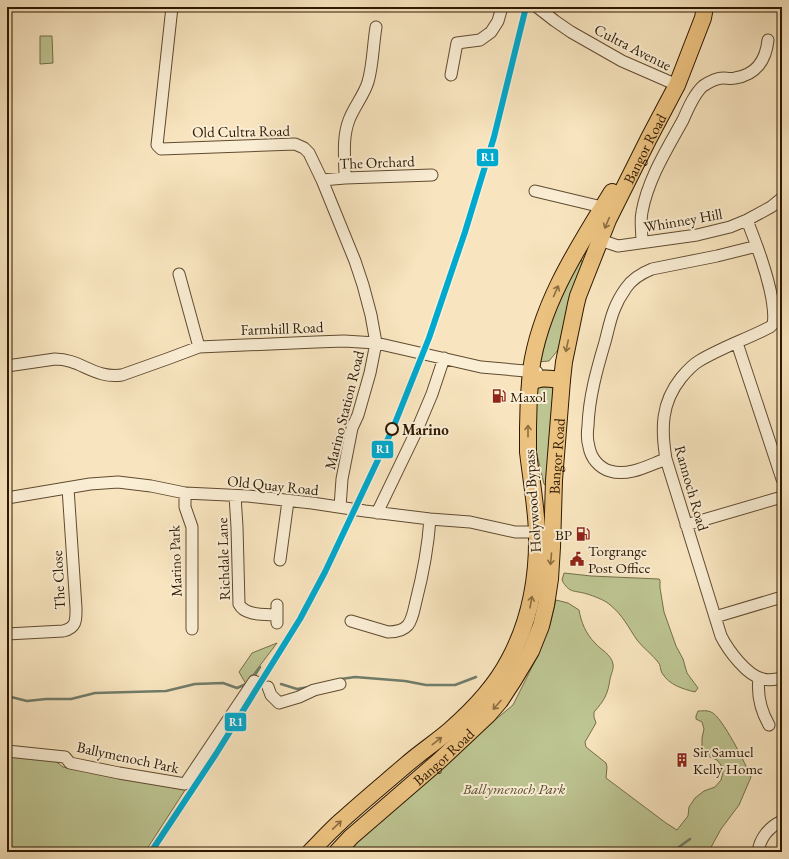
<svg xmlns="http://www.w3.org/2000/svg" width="789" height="859" viewBox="0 0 789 859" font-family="'EB Garamond',serif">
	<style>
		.green { fill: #bdc592; stroke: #756e49 }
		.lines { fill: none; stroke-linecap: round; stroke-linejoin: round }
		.stream { stroke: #707c6a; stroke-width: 2.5 }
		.minor-casing { stroke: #604b30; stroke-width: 13 }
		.highway-casing { stroke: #2d1800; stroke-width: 18 }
		.minor { stroke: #faeed5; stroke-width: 11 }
		.highway { stroke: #ecc280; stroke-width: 16 }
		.rail-1-casing { stroke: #faeed5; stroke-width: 9 }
		.rail-1 { stroke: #00a9ce; stroke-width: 6 }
		.oneway { stroke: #8c6d40 }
		.stop-dot { fill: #faeed5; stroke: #2d1800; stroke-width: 2 }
		.labels { text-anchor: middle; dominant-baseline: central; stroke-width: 4; stroke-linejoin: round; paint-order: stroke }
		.street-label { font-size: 15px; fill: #2d1800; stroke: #faeed5 }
		.poi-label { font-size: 15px; fill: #2d1800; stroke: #faeed5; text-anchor: start }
		.stop-label { font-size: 15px; font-weight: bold; fill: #2d1800; stroke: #faeed5; text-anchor: start }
		.park-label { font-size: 15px; font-style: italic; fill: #584c2c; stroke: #faeed5 }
		.line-badge { stroke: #faeed5; stroke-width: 1.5 }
		.badge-label { font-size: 11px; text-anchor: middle; font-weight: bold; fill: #fff }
	</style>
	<rect width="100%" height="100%" fill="#f8e5bf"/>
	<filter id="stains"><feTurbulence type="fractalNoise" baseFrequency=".005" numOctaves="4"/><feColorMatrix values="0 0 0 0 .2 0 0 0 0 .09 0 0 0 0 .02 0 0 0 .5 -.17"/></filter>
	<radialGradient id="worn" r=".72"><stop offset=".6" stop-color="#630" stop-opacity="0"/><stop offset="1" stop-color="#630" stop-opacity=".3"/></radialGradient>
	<path class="green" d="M 40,36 L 52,36 L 53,63 L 40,64 Z
		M 580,257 L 583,264 L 558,350 L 549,361 L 537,362 L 547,320 Z
		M 532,387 L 553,387 L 551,492 L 544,484 L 533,438 Z
		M 564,573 L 591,576 L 659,579 L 660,580 L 660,588 L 664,612 L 676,646 L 683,659 L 687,673 L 698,688 L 695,692 C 683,689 669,685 662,673 C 660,670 661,665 658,662 C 652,654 643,648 637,640 C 628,627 623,615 609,604 C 604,600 594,596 587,594 C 575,590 569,594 562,580 Z
		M 556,600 L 568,603 L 579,610 C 581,622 586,634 595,643 C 601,650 611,654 613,664 C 614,669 611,674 610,679 C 608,694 604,701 594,712 L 594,717 L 596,723 L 585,742 L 586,747 L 606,763 L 607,767 L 606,778 L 666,823 L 677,830 L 688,816 L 689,807 L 695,798 L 704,791 L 715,787 L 721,780 L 723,772 L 721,765 L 717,760 L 710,757 L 705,753 L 702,748 L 702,738 L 704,729 L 702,722 L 696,719 L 696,716 L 698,711 C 703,711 707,710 711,712 C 722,716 746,765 751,777 L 739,805 L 721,829 L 709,851 L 710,852 L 346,852 L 401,799 L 513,705 L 536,659 L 550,625 Z
		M 277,643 L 246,684 L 239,672 L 252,653 Z
		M 7,757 L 54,760 L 63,767 L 185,790 L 145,852 L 7,852 Z"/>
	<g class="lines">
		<path class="stream" d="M 253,678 L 260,667
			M 341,679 L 355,677 L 405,681 L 426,685 L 455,685 L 476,677
			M 281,684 L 297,689 L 309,687
			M 7,685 L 7,693
			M 7,696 L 27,701 L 46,699 L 71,699 L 95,693 L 166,691 L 195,684 L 223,683 L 237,688 L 246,684 L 247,683
			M 672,852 L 690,839"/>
		<defs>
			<path id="minor" d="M 172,7 L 157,145 L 161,149 L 295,144 L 304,148 L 309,153 L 322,180 L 355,261 L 363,285 L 371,315 L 376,343 L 370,373 L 358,415 L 352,428 L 342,479 L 340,507
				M 537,7 L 555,21 L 571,32 L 622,61 L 677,85
				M 451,75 L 457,43 L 480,40 L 491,32 L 498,21 L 502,7
				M 345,178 C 345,159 342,138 349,120 C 354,107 364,95 368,82 C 373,65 373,45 376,27
				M 322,180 L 345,178 L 432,175
				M 535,191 L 602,207
				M 747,220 C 757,246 767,272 772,299 C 773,307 775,316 773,324 L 770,327 L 762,331 C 741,341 719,349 699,361 C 692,365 686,372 681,378 C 661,403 661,429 666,459 L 721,636 C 728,650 747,676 763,679 C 770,681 776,679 782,678
				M 594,236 L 600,240 L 618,246 L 697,235 L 730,227 L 747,220 L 771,207 L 782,198
				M 642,242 C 642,233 640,221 642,212 C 648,179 667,149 683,120 C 688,109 694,94 703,86 C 709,82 716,78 723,78 C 727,78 731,79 735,78 C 756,75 766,60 768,40
				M 179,274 L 199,347
				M 737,343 L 782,479
				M 7,366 L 55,359 C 81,359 94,379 122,375 L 167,359 L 199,347 L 316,342 L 344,341 L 376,343 L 481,367 L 537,372
				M 666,459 C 649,465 629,477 610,471 C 599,468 591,458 589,447 C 587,440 587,433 588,426 C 589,397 597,369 605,342 C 608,331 610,320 614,310 C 617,302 621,295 626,288 C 632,279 642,273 652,269 L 717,256 L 757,246
				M 185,493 L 185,507 L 192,527 L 192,629
				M 235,496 L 237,527 L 239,604 C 245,616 265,614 277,615
				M 7,498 L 90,484 L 118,482 L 151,486 L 185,493 L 248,496 L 312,503 L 365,511 L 430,519 L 470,522 L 515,532 L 537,532
				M 377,513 L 416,432 L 432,394 L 444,358
				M 686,525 L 782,497
				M 280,560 L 288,501
				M 715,617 L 782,597
				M 351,621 L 388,632 C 396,632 403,631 408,625 C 413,618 414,609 416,601 C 423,574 428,547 430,519
				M 277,623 L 277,605
				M 7,634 L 63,631 C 77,628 76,619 76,608 L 68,488
				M 759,678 C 757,694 761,711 769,725
				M 268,687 L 271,695 L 279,703 L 299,697 L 314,690 L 340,684
				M 7,751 L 55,756 L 65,757 L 70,763 L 119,773 L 185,784 L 254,681 L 259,683
				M 758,852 C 760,838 769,827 782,821"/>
			<g id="highway">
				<path d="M 530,383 C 541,376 549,379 562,380"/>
				<path d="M 310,852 C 320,842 329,832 340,822 C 362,802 385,783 407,764 C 421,752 436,742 450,730 C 473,710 495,687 509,660 C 530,621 538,576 537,532 C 536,505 531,478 528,452 C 528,444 528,436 528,428 C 528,409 529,389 531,370 C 540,305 578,247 612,192"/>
				<path id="s1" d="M 337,852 L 351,837 L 439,761 L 488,715 L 500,701 L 513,681 L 531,651 L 541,626 L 546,605 L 550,579 L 552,547 L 554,480 L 562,380 L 564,362 L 576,304 L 578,296 L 608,220 L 649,138 L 677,85 L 703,18 L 705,7"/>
			</g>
		</defs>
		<use href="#minor" class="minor-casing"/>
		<use href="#highway" class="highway-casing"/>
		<use href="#minor" class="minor"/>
		<use href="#highway" class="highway"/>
		<defs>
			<path id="rail-1" d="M 151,852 L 216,754 L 300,619 L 325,572 L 393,428 L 429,338 L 465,232 L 494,137 L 526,7"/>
		</defs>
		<use href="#rail-1" class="rail-1-casing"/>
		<use href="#rail-1" class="rail-1"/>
	</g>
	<defs><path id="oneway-shaft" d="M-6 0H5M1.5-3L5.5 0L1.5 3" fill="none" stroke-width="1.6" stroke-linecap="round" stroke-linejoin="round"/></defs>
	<g class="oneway">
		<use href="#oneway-shaft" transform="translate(607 223) rotate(113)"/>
		<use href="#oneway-shaft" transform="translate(556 291) rotate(-66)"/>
		<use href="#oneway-shaft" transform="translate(567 346) rotate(102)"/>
		<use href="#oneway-shaft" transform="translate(528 431) rotate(-90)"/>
		<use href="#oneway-shaft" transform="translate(551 559) rotate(95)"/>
		<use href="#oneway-shaft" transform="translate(531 602) rotate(-80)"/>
		<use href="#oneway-shaft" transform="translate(497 705) rotate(132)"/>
		<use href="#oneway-shaft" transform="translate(437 741) rotate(-38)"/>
		<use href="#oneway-shaft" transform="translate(337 825) rotate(-44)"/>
	</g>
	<defs>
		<symbol id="fuel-bare" viewBox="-9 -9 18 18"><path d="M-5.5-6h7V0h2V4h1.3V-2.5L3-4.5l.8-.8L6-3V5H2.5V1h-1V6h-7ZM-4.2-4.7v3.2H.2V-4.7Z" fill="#8f2418" stroke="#faeed5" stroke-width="2.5" paint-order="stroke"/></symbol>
		<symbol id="civic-bare" viewBox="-9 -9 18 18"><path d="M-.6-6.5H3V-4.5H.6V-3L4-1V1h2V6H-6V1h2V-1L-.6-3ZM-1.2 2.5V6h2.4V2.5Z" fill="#8f2418" stroke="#faeed5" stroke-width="2.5" paint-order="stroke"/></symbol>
		<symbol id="building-bare" viewBox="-9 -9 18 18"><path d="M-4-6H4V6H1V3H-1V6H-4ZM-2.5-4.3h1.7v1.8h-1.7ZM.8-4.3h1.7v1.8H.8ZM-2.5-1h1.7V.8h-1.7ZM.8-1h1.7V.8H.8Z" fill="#8f2418" stroke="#faeed5" stroke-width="2.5" paint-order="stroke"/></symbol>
	</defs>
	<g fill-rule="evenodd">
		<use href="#fuel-bare" x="489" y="386" width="20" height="20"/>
		<use href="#fuel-bare" x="573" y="524" width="20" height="20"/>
		<use href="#civic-bare" x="567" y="549" width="20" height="20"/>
		<use href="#building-bare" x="672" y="750" width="20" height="20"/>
	</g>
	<circle class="stop-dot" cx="392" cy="429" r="6"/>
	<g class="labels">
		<g class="street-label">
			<text transform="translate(633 47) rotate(27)">Cultra Avenue</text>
			<text transform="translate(241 131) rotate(-1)">Old Cultra Road</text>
			<text stroke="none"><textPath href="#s1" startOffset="803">Bangor Road</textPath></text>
			<text transform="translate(377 162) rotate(-2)">The Orchard</text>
			<text transform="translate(683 220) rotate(-10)">Whinney Hill</text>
			<text transform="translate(282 328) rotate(-2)">Farmhill Road</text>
			<text transform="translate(344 410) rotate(-76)">Marino Station Road</text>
			<text stroke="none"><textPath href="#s1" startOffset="479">Bangor Road</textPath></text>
			<text transform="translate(273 485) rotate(6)">Old Quay Road</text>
			<text transform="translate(692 488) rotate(74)">Rannoch Road</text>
			<text transform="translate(532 501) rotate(-94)">Holywood Bypass</text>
			<text transform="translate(223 559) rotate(-92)">Richdale Lane</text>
			<text transform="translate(175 561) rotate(-92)">Marino Park</text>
			<text transform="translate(58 580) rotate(-93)">The Close</text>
			<text stroke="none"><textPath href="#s1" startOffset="143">Bangor Road</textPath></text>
			<text transform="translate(128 757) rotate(12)">Ballymenoch Park</text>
		</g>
		<g class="poi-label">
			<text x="510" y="396">Maxol</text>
			<text x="572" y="534" text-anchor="end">BP</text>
			<text x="588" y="550">Torgrange<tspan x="588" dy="17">Post Office</tspan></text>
			<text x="693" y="751">Sir Samuel<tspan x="693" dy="17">Kelly Home</tspan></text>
		</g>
		<g class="stop-label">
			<text x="402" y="429">Marino</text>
		</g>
		<g class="park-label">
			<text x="514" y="788">Ballymenoch Park</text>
		</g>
	</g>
	<g class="line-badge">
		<rect x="476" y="148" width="23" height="19" rx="4" fill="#00a9ce"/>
		<rect x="371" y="440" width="23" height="19" rx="4" fill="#00a9ce"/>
		<rect x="224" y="712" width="23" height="20" rx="4" fill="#00a9ce"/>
	</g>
	<g class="badge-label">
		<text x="488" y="161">R1</text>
		<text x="383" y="453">R1</text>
		<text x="236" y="726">R1</text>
	</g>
	<rect width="789" height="859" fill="none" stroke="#f8e5bf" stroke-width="24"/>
	<rect x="8" y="8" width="773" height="843" fill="none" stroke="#2d1800" stroke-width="2"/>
	<rect x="12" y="12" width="765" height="835" fill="none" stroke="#2d1800"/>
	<rect width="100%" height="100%" filter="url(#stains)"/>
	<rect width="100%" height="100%" fill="url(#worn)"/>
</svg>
